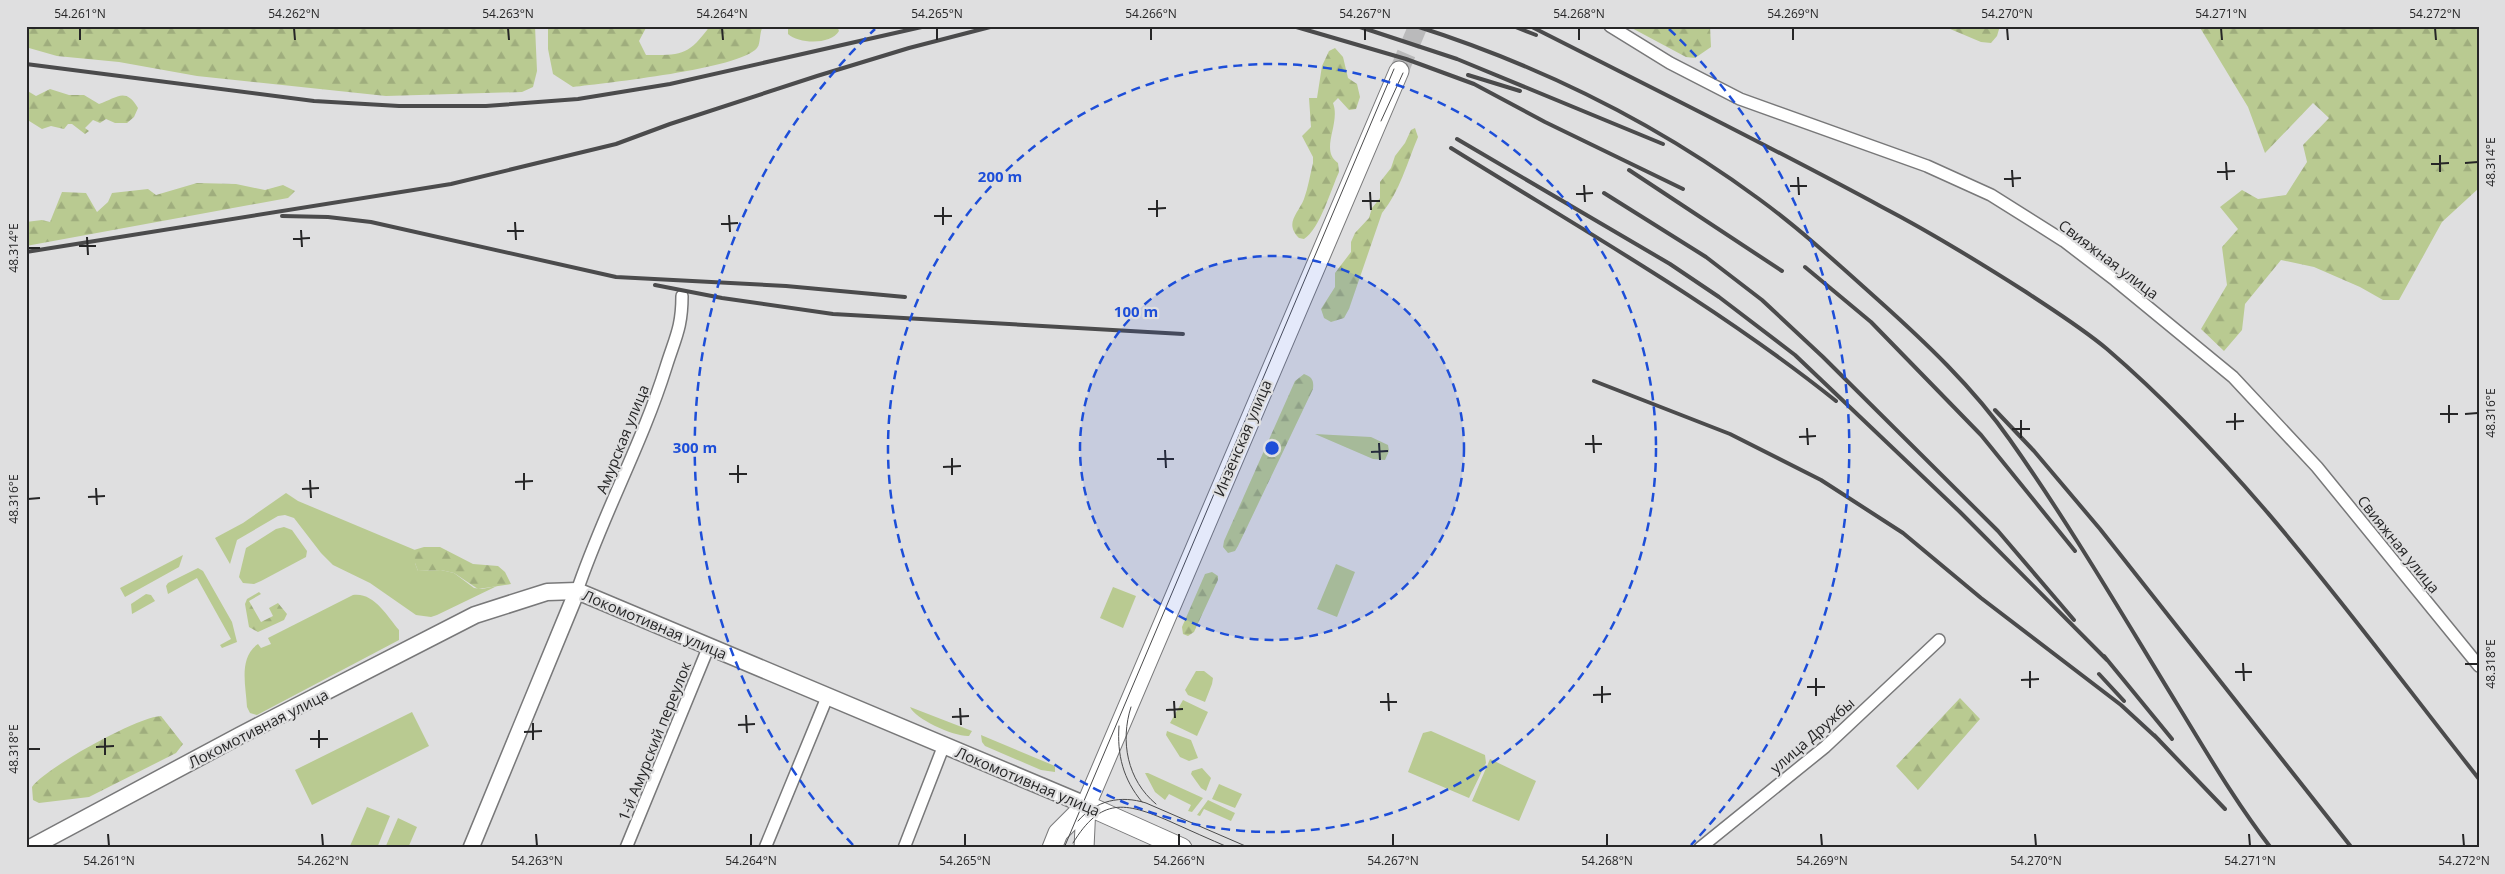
<svg xmlns="http://www.w3.org/2000/svg" width="2505" height="874" viewBox="0 0 2505 874" font-family="'Open Sans',sans-serif">
	<style>
		.green { fill: #b9ca91 }
		.forest { fill: url(#forest-firs) }
		.lines { fill: none; stroke-linecap: round; stroke-linejoin: round }
		.primary-tunnel { stroke: #bababb; stroke-width: 19; stroke-dasharray: 19 9; stroke-linecap: butt }
		.minor-casing { stroke: #787879; stroke-width: 14 }
		.tertiary-casing { stroke: #787879; stroke-width: 18 }
		.secondary-casing { stroke: #787879; stroke-width: 19 }
		.primary-casing { stroke: #787879; stroke-width: 21 }
		.minor { stroke: #fff; stroke-width: 11 }
		.tertiary { stroke: #fff; stroke-width: 15 }
		.secondary { stroke: #fff; stroke-width: 16 }
		.primary { stroke: #fff; stroke-width: 19 }
		.tram { stroke: #4b4b4c; stroke-width: 1 }
		.rail { stroke: #4b4b4c; stroke-width: 4 }
		.ticks { fill: none; stroke: #262627; stroke-width: 2 }
		.ring { fill: none; stroke: #1d4ed8; stroke-width: 2.5; stroke-dasharray: 9 6 }
		.labels { text-anchor: middle; dominant-baseline: central; stroke-width: 4.5; stroke-linejoin: round; paint-order: stroke }
		.street-label { font-size: 15px; fill: #262627; stroke: #dfdfe0 }
		.centre { fill: #1d4ed8; stroke: #dfdfe0; stroke-width: 2.5 }
		.ring-label { font-size: 15px; text-anchor: middle; font-weight: bold; fill: #1d4ed8; stroke: #dfdfe0; stroke-width: 4.5; stroke-linejoin: round; paint-order: stroke }
		.neatline { fill: none; stroke: #262627; stroke-width: 2 }
		.ticks-label { font-size: 12px; text-anchor: middle; fill: #262627 }
	</style>
	<defs>
		<pattern id="forest-firs" width="22" height="20" patternUnits="userSpaceOnUse" patternTransform="scale(1.25)"><rect width="22" height="20" fill="#b9ca91"/><path d="M5 1l3.5 6h-7zM16 11l3.5 6h-7z" fill="#9fad7d"/></pattern>
	</defs>
	<rect width="100%" height="100%" fill="#dfdfe0"/>
	<path class="green" d="M 788,26 L 837,26 L 839,31 C 831,45 799,44 788,34 Z
		M 1315,434 L 1371,437 L 1388,445 L 1389,451 L 1385,460 L 1373,459 Z
		M 286,493 L 298,501 L 415,550 L 415,563 L 418,571 L 441,570 L 454,573 L 474,588 L 482,589 L 497,586 L 437,615 L 431,617 L 416,615 L 370,583 L 333,565 L 321,553 L 294,518 L 285,515 L 278,516 L 237,540 L 230,564 L 215,538 L 243,523 Z
		M 284,527 L 292,530 L 307,551 L 306,557 L 261,581 L 254,584 L 243,583 L 239,577 L 246,548 L 276,529 Z
		M 183,555 L 179,567 L 125,597 L 120,588 Z
		M 1336,564 L 1355,572 L 1337,617 L 1317,609 Z
		M 198,568 L 203,571 L 232,622 L 237,642 L 222,648 L 220,645 L 231,639 L 197,578 L 168,594 L 166,586 L 168,583 Z
		M 1113,587 L 1136,596 L 1123,628 L 1100,618 Z
		M 146,594 L 151,595 L 155,601 L 132,614 L 131,604 Z
		M 353,595 C 374,592 387,616 399,630 L 399,640 L 257,715 L 250,713 L 247,707 C 246,686 238,658 258,644 L 261,648 L 271,644 L 268,638 Z
		M 1196,671 L 1204,671 L 1213,678 L 1212,684 L 1205,702 L 1188,695 L 1185,690 Z
		M 1183,700 L 1208,712 L 1197,736 L 1170,723 Z
		M 910,707 L 972,731 L 969,736 C 955,737 915,719 910,707 Z
		M 412,712 L 429,746 L 312,805 L 295,770 Z
		M 1167,731 L 1191,740 L 1198,758 L 1189,761 L 1180,757 L 1166,735 Z
		M 1431,731 L 1485,755 L 1486,763 L 1469,798 L 1408,772 L 1423,733 Z
		M 981,735 L 1055,766 L 1055,772 L 1041,770 L 985,746 L 982,742 Z
		M 1490,759 L 1536,781 L 1519,821 L 1472,801 Z
		M 1202,768 L 1211,778 L 1206,791 L 1201,788 L 1191,774 L 1192,771 Z
		M 1145,773 L 1148,773 L 1203,798 L 1192,812 L 1188,811 L 1191,805 L 1169,794 L 1165,800 L 1155,792 Z
		M 1219,784 L 1242,794 L 1235,808 L 1212,799 Z
		M 1208,800 L 1235,813 L 1231,821 L 1204,809 L 1200,816 L 1197,815 Z
		M 367,807 L 390,816 L 377,848 L 350,846 Z
		M 398,818 L 417,827 L 408,848 L 385,848 Z"/>
	<path class="forest" d="M 26,26 L 535,26 L 537,71 L 533,87 L 522,92 L 386,96 L 197,76 L 119,62 L 57,56 L 29,48 Z
		M 548,26 L 647,26 L 639,41 L 646,55 C 682,55 688,56 710,26 L 763,26 C 759,33 761,43 757,48 C 740,69 605,83 573,87 L 553,74 L 548,49 Z
		M 1628,26 L 1710,26 L 1711,47 L 1695,58 L 1686,57 Z
		M 1943,26 L 2000,26 L 1997,36 L 1991,43 L 1981,42 Z
		M 2199,26 L 2461,26 L 2479,29 L 2479,188 L 2442,222 L 2399,300 L 2383,300 L 2360,287 L 2314,267 L 2281,260 L 2245,304 L 2242,330 L 2224,351 L 2201,329 L 2227,285 L 2222,247 L 2238,229 L 2220,207 L 2242,190 L 2258,199 L 2286,195 L 2307,162 L 2303,145 L 2329,118 L 2313,103 L 2265,153 L 2248,107 Z
		M 1335,48 L 1343,57 L 1348,78 L 1357,84 L 1360,97 L 1356,109 L 1349,110 L 1338,98 L 1333,103 C 1341,124 1319,150 1338,163 L 1339,172 C 1331,189 1320,229 1304,239 L 1299,238 C 1284,223 1298,214 1304,199 C 1308,188 1310,175 1313,163 L 1313,157 L 1302,136 L 1311,127 L 1309,98 L 1317,98 L 1322,66 L 1329,51 Z
		M 50,89 L 69,95 L 84,95 L 99,104 C 116,99 125,86 138,108 L 134,117 L 127,123 L 115,123 L 106,119 L 100,123 L 93,120 L 85,128 L 89,131 L 85,134 L 72,124 L 68,124 L 64,129 L 51,126 L 42,129 L 26,119 L 26,90 L 36,96 Z
		M 1415,128 L 1418,137 C 1407,163 1400,191 1382,213 L 1349,309 L 1344,318 L 1331,322 L 1324,318 L 1321,309 L 1335,287 L 1335,273 L 1351,252 L 1351,242 L 1355,233 L 1369,218 L 1372,208 L 1380,198 L 1380,182 L 1391,168 L 1395,156 L 1405,143 L 1411,130 Z
		M 197,183 L 236,184 L 265,190 L 283,185 L 295,191 L 288,198 L 26,246 L 26,222 L 42,220 L 50,222 L 62,192 L 86,193 L 97,212 L 108,202 L 112,193 L 148,189 L 156,195 Z
		M 1304,374 C 1312,377 1314,380 1313,389 L 1238,546 L 1235,551 L 1228,553 L 1223,547 L 1224,541 L 1295,381 Z
		M 424,547 L 440,547 L 473,564 L 498,566 L 505,572 L 511,584 L 478,589 L 454,573 L 441,570 L 418,571 L 415,563 L 414,550 Z
		M 1212,572 L 1218,576 L 1218,580 L 1194,632 L 1188,636 L 1183,634 L 1182,627 L 1205,574 Z
		M 259,592 L 261,594 L 249,601 L 261,622 L 273,616 L 269,608 L 278,603 L 287,614 L 284,620 L 258,632 L 249,627 L 245,604 L 247,599 Z
		M 1960,698 L 1980,719 L 1918,790 L 1896,766 Z
		M 161,716 L 183,744 L 176,753 L 89,797 L 39,803 L 33,800 L 32,787 C 45,768 137,717 161,716 Z"/>
	<g class="lines">
		<path class="primary-tunnel" d="M 1399,71 L 1418,26"/>
		<defs>
			<path id="minor" d="M 1610,26 L 1670,63 L 1740,99 L 1927,166 L 1991,195 L 2064,241 L 2115,280 L 2233,377 L 2317,467 L 2479,666
				M 577,591 C 603,514 642,444 666,367 C 675,338 682,328 682,296
				M 626,848 L 709,646
				M 765,848 L 828,695
				M 904,848 L 944,745
				M 1700,848 L 1825,747 L 1939,640"/>
			<path id="tertiary" d="M 471,848 L 577,591"/>
			<path id="secondary" d="M 30,848 L 239,736 L 475,615 L 547,592 L 577,591 L 1086,805"/>
			<path id="primary" d="M 1086,805 L 1182,848
				M 1052,848 L 1058,833 L 1086,805 L 1399,71
				M 1084,848 L 1086,805"/>
		</defs>
		<use href="#minor" class="minor-casing"/>
		<use href="#tertiary" class="tertiary-casing"/>
		<use href="#secondary" class="secondary-casing"/>
		<use href="#primary" class="primary-casing"/>
		<use href="#minor" class="minor"/>
		<use href="#tertiary" class="tertiary"/>
		<use href="#secondary" class="secondary"/>
		<use href="#primary" class="primary"/>
		<path class="tram" d="M 1381,121 L 1403,73
			M 1131,707 C 1120,741 1127,780 1156,804
			M 1119,726 C 1117,755 1123,779 1142,802
			M 1078,821 C 1096,800 1121,795 1146,803 L 1250,848
			M 1073,843 C 1101,797 1125,802 1169,821 C 1189,830 1209,839 1230,848
			M 1064,848 L 1394,69"/>
		<path class="rail" d="M 1293,26 L 1406,59 L 1474,84 L 1545,122 L 1683,189
			M 1357,26 L 1457,59 L 1663,144
			M 1416,26 C 1538,65 1656,123 1759,199 C 1800,229 1838,264 1876,298 C 1924,341 1973,387 2010,440 C 2070,525 2123,616 2177,704 C 2207,753 2236,803 2271,848
			M 1513,26 L 1536,35
			M 1530,26 C 1648,86 1766,144 1882,207 C 1932,233 1979,262 2026,292 C 2053,310 2082,328 2107,349 C 2251,473 2361,630 2479,779
			M 26,64 L 314,101 L 399,106 L 486,106 L 578,99 L 670,84 L 926,26
			M 1468,75 L 1520,91
			M 1457,139 L 1670,264 L 1719,297 L 1795,355 L 1960,512 L 2107,660
			M 1451,148 C 1581,229 1716,305 1836,401
			M 1629,170 L 1782,271
			M 1604,193 L 1706,257 L 1762,300 L 1823,357 L 1998,531 L 2074,620
			M 282,216 L 328,217 L 371,222 L 616,277 L 786,286 L 905,297
			M 26,252 L 451,184 L 616,144 L 670,124 L 817,76 L 909,48 L 994,26
			M 1805,267 L 1871,322 L 1981,435 L 2075,551
			M 655,285 L 722,298 L 833,314 L 1183,334
			M 1594,381 L 1730,434 L 1821,480 L 1903,533 L 1981,598 L 2121,705 L 2159,740
			M 1995,410 L 2034,451 L 2100,529 L 2352,848
			M 2104,656 L 2172,739
			M 2099,674 L 2124,701
			M 2154,735 L 2225,809"/>
	</g>
	<path class="ticks" d="M 80,28 L 80,40M 294,28 L 295,40M 508,28 L 509,40M 722,28 L 723,40M 937,28 L 937,40M 1151,28 L 1151,40M 1365,28 L 1365,40M 1579,28 L 1579,40M 1793,28 L 1793,40M 2007,28 L 2008,40M 2221,28 L 2222,40M 2435,28 L 2436,40M 2440,155 L 2440,172M 2226,162 L 2227,180M 2465,163 L 2478,162M 2431,164 L 2449,163M 2012,170 L 2013,187M 2217,172 L 2235,171M 1798,177 L 1799,195M 2004,179 L 2021,178M 1584,185 L 1585,202M 1790,186 L 1807,186M 1370,192 L 1371,210M 1576,194 L 1593,193M 1157,200 L 1157,217M 1362,201 L 1380,201M 943,207 L 943,225M 1148,209 L 1166,208M 729,215 L 730,232M 934,216 L 952,216M 515,222 L 516,240M 721,224 L 738,223M 301,230 L 302,247M 507,231 L 524,231M 87,237 L 88,255M 293,239 L 310,238M 79,246 L 96,246M 28,248 L 40,248M 2449,405 L 2449,423M 2235,413 L 2235,430M 2440,414 L 2458,414M 2465,414 L 2478,413M 2021,420 L 2021,438M 2226,422 L 2244,421M 1807,428 L 1808,445M 2012,429 L 2030,429M 1593,435 L 1594,453M 1799,437 L 1816,436M 1379,443 L 1380,460M 1585,444 L 1602,444M 1165,450 L 1166,468M 1371,452 L 1388,451M 952,458 L 952,475M 1157,459 L 1174,459M 738,465 L 738,483M 943,467 L 961,466M 524,473 L 524,490M 729,474 L 747,474M 310,480 L 311,498M 515,482 L 533,481M 96,488 L 97,505M 302,489 L 319,488M 88,497 L 105,496M 28,499 L 40,498M 2243,663 L 2244,681M 2465,664 L 2478,664M 2030,671 L 2030,688M 2235,672 L 2252,672M 1816,678 L 1816,696M 2021,680 L 2039,679M 1602,686 L 1602,703M 1807,687 L 1825,687M 1388,693 L 1389,711M 1593,695 L 1611,694M 1174,701 L 1175,718M 1380,702 L 1397,702M 960,708 L 961,725M 1166,710 L 1183,709M 746,715 L 747,733M 952,717 L 969,716M 533,723 L 533,740M 738,725 L 755,724M 319,730 L 319,748M 524,732 L 542,731M 105,738 L 105,755M 310,739 L 328,739M 96,747 L 114,746M 28,749 L 40,749M 108,834 L 109,846M 322,834 L 323,846M 536,834 L 537,846M 751,834 L 751,846M 965,834 L 965,846M 1179,834 L 1179,846M 1393,834 L 1393,846M 1607,834 L 1607,846M 1821,834 L 1822,846M 2035,834 L 2036,846M 2249,834 L 2250,846M 2463,834 L 2464,846"/>
	<circle cx="1272" cy="448" r="192" fill="#1d4ed8" fill-opacity=".12"/>
	<g class="ring">
		<circle cx="1272" cy="448" r="192"/>
		<circle cx="1272" cy="448" r="384"/>
		<path d="M853 845A577 577 0 0 1 875 29M1669 29A577 577 0 0 1 1691 845"/>
	</g>
	<g class="labels">
		<g class="street-label">
			<text transform="translate(2109 259) rotate(37)">Свияжная улица</text>
			<text transform="translate(1242 438) rotate(-67)">Инзенская улица</text>
			<text transform="translate(622 439) rotate(-68)">Амурская улица</text>
			<text transform="translate(2399 544) rotate(51)">Свияжная улица</text>
			<text transform="translate(655 624) rotate(23)">Локомотивная улица</text>
			<text transform="translate(258 728) rotate(-27)">Локомотивная улица</text>
			<text transform="translate(1812 735) rotate(-41)">улица Дружбы</text>
			<text transform="translate(654 741) rotate(-68)">1-й Амурский переулок</text>
			<text transform="translate(1028 781) rotate(23)">Локомотивная улица</text>
		</g>
	</g>
	<circle cx="1272" cy="448" r="8" class="centre"/>
	<g class="ring-label">
		<text x="1000" y="182">200 m</text>
		<text x="1136" y="317">100 m</text>
		<text x="695" y="453">300 m</text>
	</g>
	<rect width="2505" height="874" fill="none" stroke="#dfdfe0" stroke-width="55"/>
	<rect x="28" y="28" width="2450" height="818" class="neatline"/>
	<g class="ticks-label">
		<text x="80" y="18">54.261°N</text>
		<text x="294" y="18">54.262°N</text>
		<text x="508" y="18">54.263°N</text>
		<text x="722" y="18">54.264°N</text>
		<text x="937" y="18">54.265°N</text>
		<text x="1151" y="18">54.266°N</text>
		<text x="1365" y="18">54.267°N</text>
		<text x="1579" y="18">54.268°N</text>
		<text x="1793" y="18">54.269°N</text>
		<text x="2007" y="18">54.270°N</text>
		<text x="2221" y="18">54.271°N</text>
		<text x="2435" y="18">54.272°N</text>
		<text transform="translate(2491 162) rotate(-90)" y="4">48.314°E</text>
		<text transform="translate(14 248) rotate(-90)" y="4">48.314°E</text>
		<text transform="translate(2491 413) rotate(-90)" y="4">48.316°E</text>
		<text transform="translate(14 499) rotate(-90)" y="4">48.316°E</text>
		<text transform="translate(2491 664) rotate(-90)" y="4">48.318°E</text>
		<text transform="translate(14 749) rotate(-90)" y="4">48.318°E</text>
		<text x="109" y="865">54.261°N</text>
		<text x="323" y="865">54.262°N</text>
		<text x="537" y="865">54.263°N</text>
		<text x="751" y="865">54.264°N</text>
		<text x="965" y="865">54.265°N</text>
		<text x="1179" y="865">54.266°N</text>
		<text x="1393" y="865">54.267°N</text>
		<text x="1607" y="865">54.268°N</text>
		<text x="1822" y="865">54.269°N</text>
		<text x="2036" y="865">54.270°N</text>
		<text x="2250" y="865">54.271°N</text>
		<text x="2464" y="865">54.272°N</text>
	</g>
</svg>
